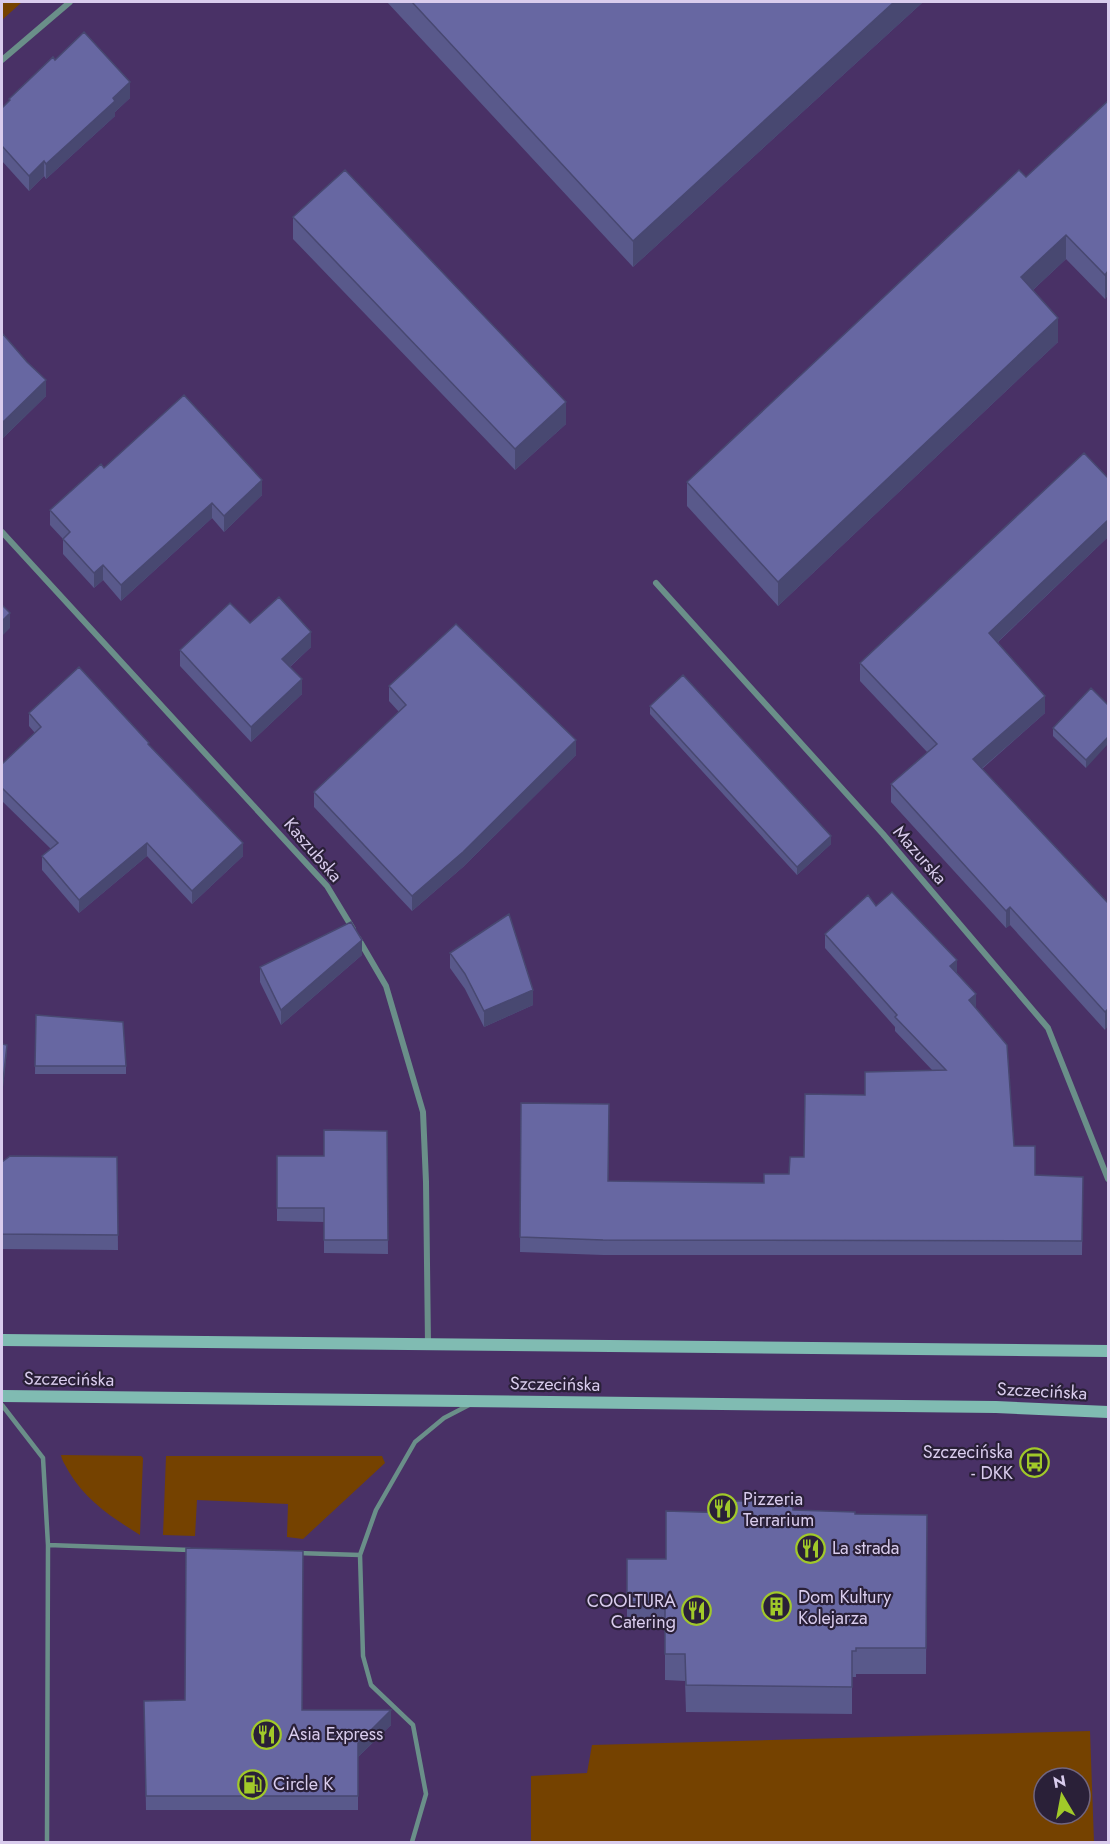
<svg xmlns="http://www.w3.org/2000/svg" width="1110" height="1844" viewBox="0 0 1110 1844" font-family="Jost,sans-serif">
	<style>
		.green { fill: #754200; fill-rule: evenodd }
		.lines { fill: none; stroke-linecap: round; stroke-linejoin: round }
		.service { stroke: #6a8f89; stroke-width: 4.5 }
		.minor { stroke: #6a8f89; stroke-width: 6 }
		.secondary { stroke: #80bbb2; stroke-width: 12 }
		.wall { fill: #59598b }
		.shaded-wall { fill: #484871 }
		.building { fill: #6767a2; stroke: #484871; stroke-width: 1.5 }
		.labels { text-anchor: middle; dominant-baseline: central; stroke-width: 4.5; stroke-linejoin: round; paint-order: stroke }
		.street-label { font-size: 18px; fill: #d9cced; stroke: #2a2038 }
		.poi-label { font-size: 18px; fill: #d9cced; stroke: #2a2038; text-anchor: start }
	</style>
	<rect width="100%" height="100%" fill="#493166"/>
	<path class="green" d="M 2,2 L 22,2 L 2,20 Z
		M 61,1455 L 141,1456 L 143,1458 L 140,1535 C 113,1518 86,1501 69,1472 C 66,1466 62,1461 61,1455 Z
		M 166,1456 L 382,1456 L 385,1463 L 303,1539 L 287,1537 L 288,1504 L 197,1500 L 195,1536 L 163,1535 Z
		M 1090,1731 L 1094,1842 L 531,1842 L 531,1776 L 587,1773 L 592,1745 ZM 1044,1778 L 1080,1778 L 1080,1814 L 1044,1814 Z"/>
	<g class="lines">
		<path class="service" d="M 2,1405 L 43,1458 L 48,1545 L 47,1842
			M 48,1545 L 190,1550
			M 297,1553 L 360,1555
			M 412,1842 L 426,1794 L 413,1725 L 371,1685 L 363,1656 L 360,1555 L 376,1510 L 415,1442 L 444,1418 L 469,1405"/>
		<path class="minor" d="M 2,60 L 70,2
			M 2,532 L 327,886 L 353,929
			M 656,583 L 883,834 L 1048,1028 L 1108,1179
			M 358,938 L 386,986 L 423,1112 L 426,1182 L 428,1344"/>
		<path class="secondary" d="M 2,1340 L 1108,1351
			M 2,1396 L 996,1407 L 1108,1412"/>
	</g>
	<path class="wall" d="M 387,2 L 923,2 L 633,267 Z
		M 55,60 L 130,98 L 115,112 L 115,116 L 46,179 L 44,176 L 29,191 L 2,161 L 2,108 L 9,101 L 9,99 Z
		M 1108,101 L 1108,295 L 1105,299 L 1066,259 L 1033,290 L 1058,342 L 778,606 L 687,506 L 687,482 L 1026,177 Z
		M 293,217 L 566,424 L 515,470 L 293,239 Z
		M 2,333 L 46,396 L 3,438 L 2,436 Z
		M 104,468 L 262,495 L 224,532 L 212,518 L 121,601 L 103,580 L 94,588 L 63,554 L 63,539 L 50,525 L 50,510 Z
		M 1108,537 L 998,642 L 1045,713 L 982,769 L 1108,903 L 1105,1030 L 1010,925 L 1006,928 L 891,802 L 891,784 L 928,753 L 860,681 L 860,663 Z
		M 250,623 L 311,647 L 290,667 L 302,694 L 251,742 L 180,666 L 180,650 Z
		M 389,686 L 576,755 L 463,867 L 412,911 L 314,807 L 314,792 L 399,712 L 389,701 Z
		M 1091,688 L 1086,768 L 1053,736 L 1053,728 Z
		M 650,706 L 831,844 L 797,875 L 650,714 Z
		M 29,713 L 149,745 L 243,856 L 192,904 L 147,856 L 79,913 L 42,870 L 42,856 L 51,849 L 2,801 L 2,764 L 35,733 L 29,726 Z
		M 876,906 L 957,973 L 976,1008 L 1014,1146 L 1035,1175 L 1083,1177 L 1082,1255 L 603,1255 L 520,1252 L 521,1103 L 608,1181 L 764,1183 L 789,1174 L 804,1157 L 865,1095 L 933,1071 L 895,1031 L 895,1027 L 825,948 L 825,934 Z
		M 450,953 L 533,1005 L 484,1027 L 465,989 L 450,968 Z
		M 362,955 L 281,1025 L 260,982 L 260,967 Z
		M 36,1015 L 126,1066 L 126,1074 L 35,1074 Z
		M 387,1131 L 388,1254 L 324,1253 L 324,1222 L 277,1221 L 277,1156 L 324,1156 Z
		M 117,1157 L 118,1250 L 2,1249 L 2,1162 Z
		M 793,1510 L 855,1514 L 927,1515 L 926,1674 L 856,1674 L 856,1677 L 852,1677 L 852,1714 L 686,1712 L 685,1681 L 665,1680 L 665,1627 L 627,1628 L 627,1559 L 666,1559 L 729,1513 Z
		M 144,1701 L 302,1710 L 391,1725 L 358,1757 L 358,1810 L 146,1810 Z"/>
	<path class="shaded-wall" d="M 894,2 L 923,2 L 633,267 L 633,241 Z
		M 130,82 L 130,98 L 115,112 L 115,116 L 46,179 L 46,164 Z
		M 44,161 L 44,176 L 29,191 L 29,176 Z
		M 1066,235 L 1066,259 L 1021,301 L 1021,277 Z
		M 1108,271 L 1108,295 L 1105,299 L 1105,275 Z
		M 1058,318 L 1058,342 L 778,606 L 778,582 Z
		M 46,380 L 46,396 L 3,438 L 3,422 Z
		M 566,402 L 566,424 L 515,470 L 515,449 Z
		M 262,480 L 262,495 L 224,532 L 224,516 Z
		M 212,503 L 212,518 L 121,601 L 121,585 Z
		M 1108,520 L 1108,537 L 989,650 L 989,633 Z
		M 103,565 L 103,580 L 94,588 L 94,573 Z
		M 10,613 L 10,628 L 2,636 L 2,621 Z
		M 311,632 L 311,647 L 282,674 L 282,659 Z
		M 302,679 L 302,694 L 251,742 L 251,727 Z
		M 1045,696 L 1045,713 L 973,776 L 973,759 Z
		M 1108,737 L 1108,744 L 1086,768 L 1086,760 Z
		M 576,740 L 576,755 L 463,867 L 412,911 L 412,896 Z
		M 831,836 L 831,844 L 797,875 L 797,867 Z
		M 147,843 L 147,856 L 79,913 L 79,900 Z
		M 243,843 L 243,856 L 192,904 L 192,891 Z
		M 1010,907 L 1010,925 L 1006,928 L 1006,911 Z
		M 362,940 L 362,955 L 281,1025 L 281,1010 Z
		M 957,960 L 957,974 L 950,966 Z
		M 533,990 L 533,1005 L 484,1027 L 484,1011 Z
		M 976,994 L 976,1008 L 969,1000 Z
		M 1108,1009 L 1108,1026 L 1105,1030 L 1105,1012 Z
		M 7,1045 L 7,1052 L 2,1096 L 2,1089 Z
		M 391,1710 L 391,1725 L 358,1757 L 358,1743 Z"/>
	<path class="building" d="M 412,2 L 894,2 L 633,241 Z
		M 84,32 L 130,82 L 113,98 L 115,101 L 46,164 L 44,161 L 29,176 L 2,146 L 2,108 L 10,100 L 9,99 L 53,57 L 55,60 Z
		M 1108,101 L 1108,271 L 1105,275 L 1066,235 L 1021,277 L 1058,318 L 778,582 L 687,482 L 1019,170 L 1026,177 Z
		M 345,170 L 566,402 L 515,449 L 293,217 Z
		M 2,333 L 27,362 L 46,380 L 3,422 L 2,420 Z
		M 184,395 L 262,480 L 224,516 L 212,503 L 121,585 L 103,565 L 94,573 L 63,539 L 70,532 L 50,510 L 101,464 L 104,468 Z
		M 1084,453 L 1108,478 L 1108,520 L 989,633 L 1045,696 L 973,759 L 1108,903 L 1108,1009 L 1105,1012 L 1010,907 L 1006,911 L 891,784 L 937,744 L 860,663 Z
		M 279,597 L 311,632 L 282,659 L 302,679 L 251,727 L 180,650 L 230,603 L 250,623 Z
		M 2,605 L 10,613 L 2,621 Z
		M 456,624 L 576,740 L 463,852 L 412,896 L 314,792 L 406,705 L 389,686 Z
		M 79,667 L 149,743 L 148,744 L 243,843 L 192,891 L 147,843 L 79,900 L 42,856 L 58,843 L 2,788 L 2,764 L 41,727 L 29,713 Z
		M 683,675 L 831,836 L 797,867 L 650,706 Z
		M 1091,688 L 1108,705 L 1108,737 L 1086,760 L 1053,728 Z
		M 892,892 L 957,960 L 950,966 L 976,994 L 969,1000 L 1007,1045 L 1014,1146 L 1035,1146 L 1035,1175 L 1083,1177 L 1082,1241 L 603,1240 L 520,1237 L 521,1103 L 609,1104 L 608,1181 L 764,1183 L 764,1174 L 789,1174 L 790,1157 L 804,1157 L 805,1094 L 865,1095 L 865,1072 L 946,1070 L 895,1017 L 897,1015 L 825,934 L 868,895 L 876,906 Z
		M 509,914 L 533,990 L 484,1011 L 465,974 L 450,953 Z
		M 351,922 L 362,940 L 281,1010 L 260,967 Z
		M 36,1015 L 123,1022 L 126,1066 L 35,1066 Z
		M 2,1044 L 7,1045 L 2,1089 Z
		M 324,1130 L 387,1131 L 388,1240 L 324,1240 L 324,1208 L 277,1208 L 277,1156 L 324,1156 Z
		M 10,1156 L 117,1157 L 118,1235 L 2,1234 L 2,1162 Z
		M 729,1501 L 793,1501 L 793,1510 L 855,1512 L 855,1514 L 927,1515 L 926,1648 L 856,1648 L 856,1651 L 852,1651 L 852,1687 L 686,1685 L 685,1654 L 665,1654 L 665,1601 L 627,1602 L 627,1559 L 666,1559 L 666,1511 L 729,1513 Z
		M 186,1548 L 303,1551 L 302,1710 L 391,1710 L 358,1743 L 358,1796 L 146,1796 L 144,1701 L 185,1700 Z"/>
	<defs>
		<symbol id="bus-ring" viewBox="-11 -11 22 22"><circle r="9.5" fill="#2a2038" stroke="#a1c929" stroke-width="1.5"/><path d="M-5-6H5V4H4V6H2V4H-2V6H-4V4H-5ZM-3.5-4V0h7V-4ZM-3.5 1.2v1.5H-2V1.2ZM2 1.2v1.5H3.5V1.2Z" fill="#a1c929"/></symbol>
		<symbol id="restaurant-ring" viewBox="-11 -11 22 22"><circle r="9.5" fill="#2a2038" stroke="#a1c929" stroke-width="1.5"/><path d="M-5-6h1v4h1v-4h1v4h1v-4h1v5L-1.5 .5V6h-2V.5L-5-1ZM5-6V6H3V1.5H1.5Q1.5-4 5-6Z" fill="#a1c929"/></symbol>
		<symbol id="building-ring" viewBox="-11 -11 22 22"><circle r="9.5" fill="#2a2038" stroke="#a1c929" stroke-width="1.5"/><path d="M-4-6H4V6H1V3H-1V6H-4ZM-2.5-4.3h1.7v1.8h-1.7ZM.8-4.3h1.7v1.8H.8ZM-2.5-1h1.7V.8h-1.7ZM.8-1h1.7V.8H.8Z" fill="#a1c929"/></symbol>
		<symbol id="fuel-ring" viewBox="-11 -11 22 22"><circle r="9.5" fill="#2a2038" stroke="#a1c929" stroke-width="1.5"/><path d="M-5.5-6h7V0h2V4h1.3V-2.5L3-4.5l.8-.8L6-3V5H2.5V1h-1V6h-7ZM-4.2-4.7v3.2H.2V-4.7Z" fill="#a1c929"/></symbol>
	</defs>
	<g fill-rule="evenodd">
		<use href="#bus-ring" x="1018" y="1446" width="33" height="33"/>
		<use href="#restaurant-ring" x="706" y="1492" width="33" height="33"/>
		<use href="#restaurant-ring" x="794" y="1532" width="33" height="33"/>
		<use href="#building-ring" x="760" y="1590" width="33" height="33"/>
		<use href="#restaurant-ring" x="680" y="1594" width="33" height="33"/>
		<use href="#restaurant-ring" x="250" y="1718" width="33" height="33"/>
		<use href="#fuel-ring" x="236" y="1768" width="33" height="33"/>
	</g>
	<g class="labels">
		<g class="street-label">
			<text transform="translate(313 850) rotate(49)">Kaszubska</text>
			<text transform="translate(920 855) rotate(49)">Mazurska</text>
			<text transform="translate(69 1379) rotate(1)">Szczecińska</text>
			<text transform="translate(555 1384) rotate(1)">Szczecińska</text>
			<text transform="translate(1042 1391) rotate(3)">Szczecińska</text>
		</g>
		<g class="poi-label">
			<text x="1013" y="1452" text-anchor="end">Szczecińska<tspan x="1013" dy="21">- DKK</tspan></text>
			<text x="743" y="1499">Pizzeria<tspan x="743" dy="21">Terrarium</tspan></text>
			<text x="832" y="1548">La strada</text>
			<text x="798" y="1597">Dom Kultury<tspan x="798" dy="21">Kolejarza</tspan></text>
			<text x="676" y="1601" text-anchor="end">COOLTURA<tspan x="676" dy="21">Catering</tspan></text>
			<text x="288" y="1734">Asia Express</text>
			<text x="273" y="1784">Circle K</text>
		</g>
	</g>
	<rect width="1110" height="1844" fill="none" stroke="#d9cced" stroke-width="6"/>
	<g transform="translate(1062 1796) rotate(350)"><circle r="28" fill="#2a2038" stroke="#706580" stroke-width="1.5"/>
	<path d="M0-4.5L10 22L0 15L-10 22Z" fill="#a1c929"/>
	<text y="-9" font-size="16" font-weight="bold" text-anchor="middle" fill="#d9cced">N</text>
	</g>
</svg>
